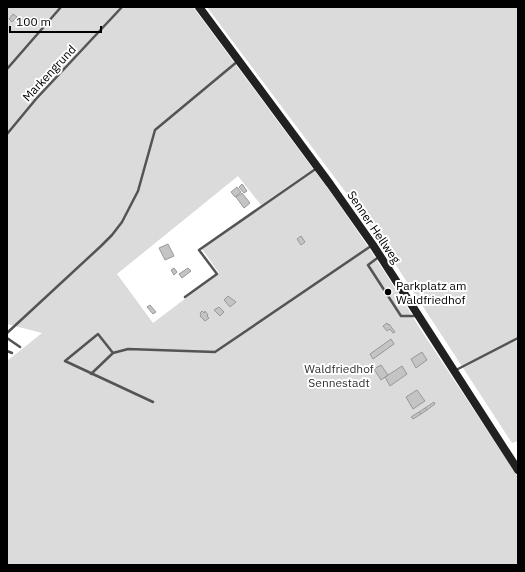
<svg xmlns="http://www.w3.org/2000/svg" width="525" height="572" viewBox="0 0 525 572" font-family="'IBM Plex Sans',sans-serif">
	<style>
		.green { fill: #dbdbdb }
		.building { fill: #c4c4c4; stroke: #989898 }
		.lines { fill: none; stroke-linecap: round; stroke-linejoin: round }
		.lane { stroke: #545454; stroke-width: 2.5 }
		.secondary { stroke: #212121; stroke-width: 8 }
		.poi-dot { fill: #000; stroke: #fff; stroke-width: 1.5 }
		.labels { text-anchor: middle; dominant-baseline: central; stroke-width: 4; stroke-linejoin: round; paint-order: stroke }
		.street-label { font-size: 12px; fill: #000; stroke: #fff }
		.poi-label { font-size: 12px; fill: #000; stroke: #fff; text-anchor: start }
		.park-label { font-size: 12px; fill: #323232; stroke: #fff }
	</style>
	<rect width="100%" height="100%" fill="#fff"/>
	<path class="green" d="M 7,7 L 193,7 L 313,169 L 261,205 L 238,176 L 117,274 L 153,323 L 219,273 L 202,249 L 315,171 C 353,223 388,276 421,330 L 518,477 L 518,565 L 7,565 L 7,361 L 42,333 L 7,324 Z
		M 207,7 L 518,7 L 518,441 L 512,443 L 390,256 L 359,210 Z"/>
	<path class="building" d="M 13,14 L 17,17 L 12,22 L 9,19 Z
		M 242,184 L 247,191 L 244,193 L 239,187 Z
		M 237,187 L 241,192 L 235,197 L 231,192 Z
		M 242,193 L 250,203 L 244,208 L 236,197 Z
		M 301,236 L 305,242 L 301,245 L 297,239 Z
		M 168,244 L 174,256 L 165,260 L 159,248 Z
		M 174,268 L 177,272 L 174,275 L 171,270 Z
		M 188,268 L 191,271 L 182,278 L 179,274 Z
		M 228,296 L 236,302 L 230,307 L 224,300 Z
		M 150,305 L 156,312 L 153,314 L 147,307 Z
		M 219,307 L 224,312 L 220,316 L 214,310 Z
		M 202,311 L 204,313 L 205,311 L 208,315 L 207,316 L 209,318 L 205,321 L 200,316 L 201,315 L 200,313 Z
		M 387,323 L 388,325 L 389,324 L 395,332 L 393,333 L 390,329 L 387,331 L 383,326 Z
		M 391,339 L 394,344 L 373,359 L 370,354 Z
		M 422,352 L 427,360 L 416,368 L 411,359 Z
		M 381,365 L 388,375 L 381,380 L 374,369 Z
		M 402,366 L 407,374 L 390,386 L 385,377 Z
		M 417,390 L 425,401 L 413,409 L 406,397 Z
		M 434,402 L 435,404 L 427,410 L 425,408 Z
		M 425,408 L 427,410 L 421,414 L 419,412 Z
		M 419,412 L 421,414 L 413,419 L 411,417 Z"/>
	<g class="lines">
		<path class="lane" d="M 7,69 L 61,7
			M 7,134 L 36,99 L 122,7
			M 380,256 L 368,265 L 401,316 L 417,316
			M 185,297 L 217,274 L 199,250 L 317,168
			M 7,333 L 101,246 L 112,235 L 122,222 L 138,191 L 155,130 L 238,61
			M 7,338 L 20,347
			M 7,351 L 12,353
			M 113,353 L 128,349 L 215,352 L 371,246
			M 456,370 L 518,338
			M 91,374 L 113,353 L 98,334 L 65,361 L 153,402"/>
		<path class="secondary" d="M 199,7 L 330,184 L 373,245 L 518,470"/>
	</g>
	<circle class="poi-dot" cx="388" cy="292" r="4"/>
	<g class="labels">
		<g class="street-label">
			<text transform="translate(49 73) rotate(-47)">Markengrund</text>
			<text transform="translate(374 227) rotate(56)">Senner Hellweg</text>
		</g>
		<g class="poi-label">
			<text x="396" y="285">Parkplatz am<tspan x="396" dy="14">Waldfriedhof</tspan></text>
		</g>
		<g class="park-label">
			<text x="339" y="368">Waldfriedhof<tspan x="339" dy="14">Sennestadt</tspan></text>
		</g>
	</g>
	<rect width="525" height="572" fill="none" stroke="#000000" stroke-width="16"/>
	<path d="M10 26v6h91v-6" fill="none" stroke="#000000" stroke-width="2"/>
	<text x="16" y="26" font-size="12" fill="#000000" stroke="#ffffff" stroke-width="3" paint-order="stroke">100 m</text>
</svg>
